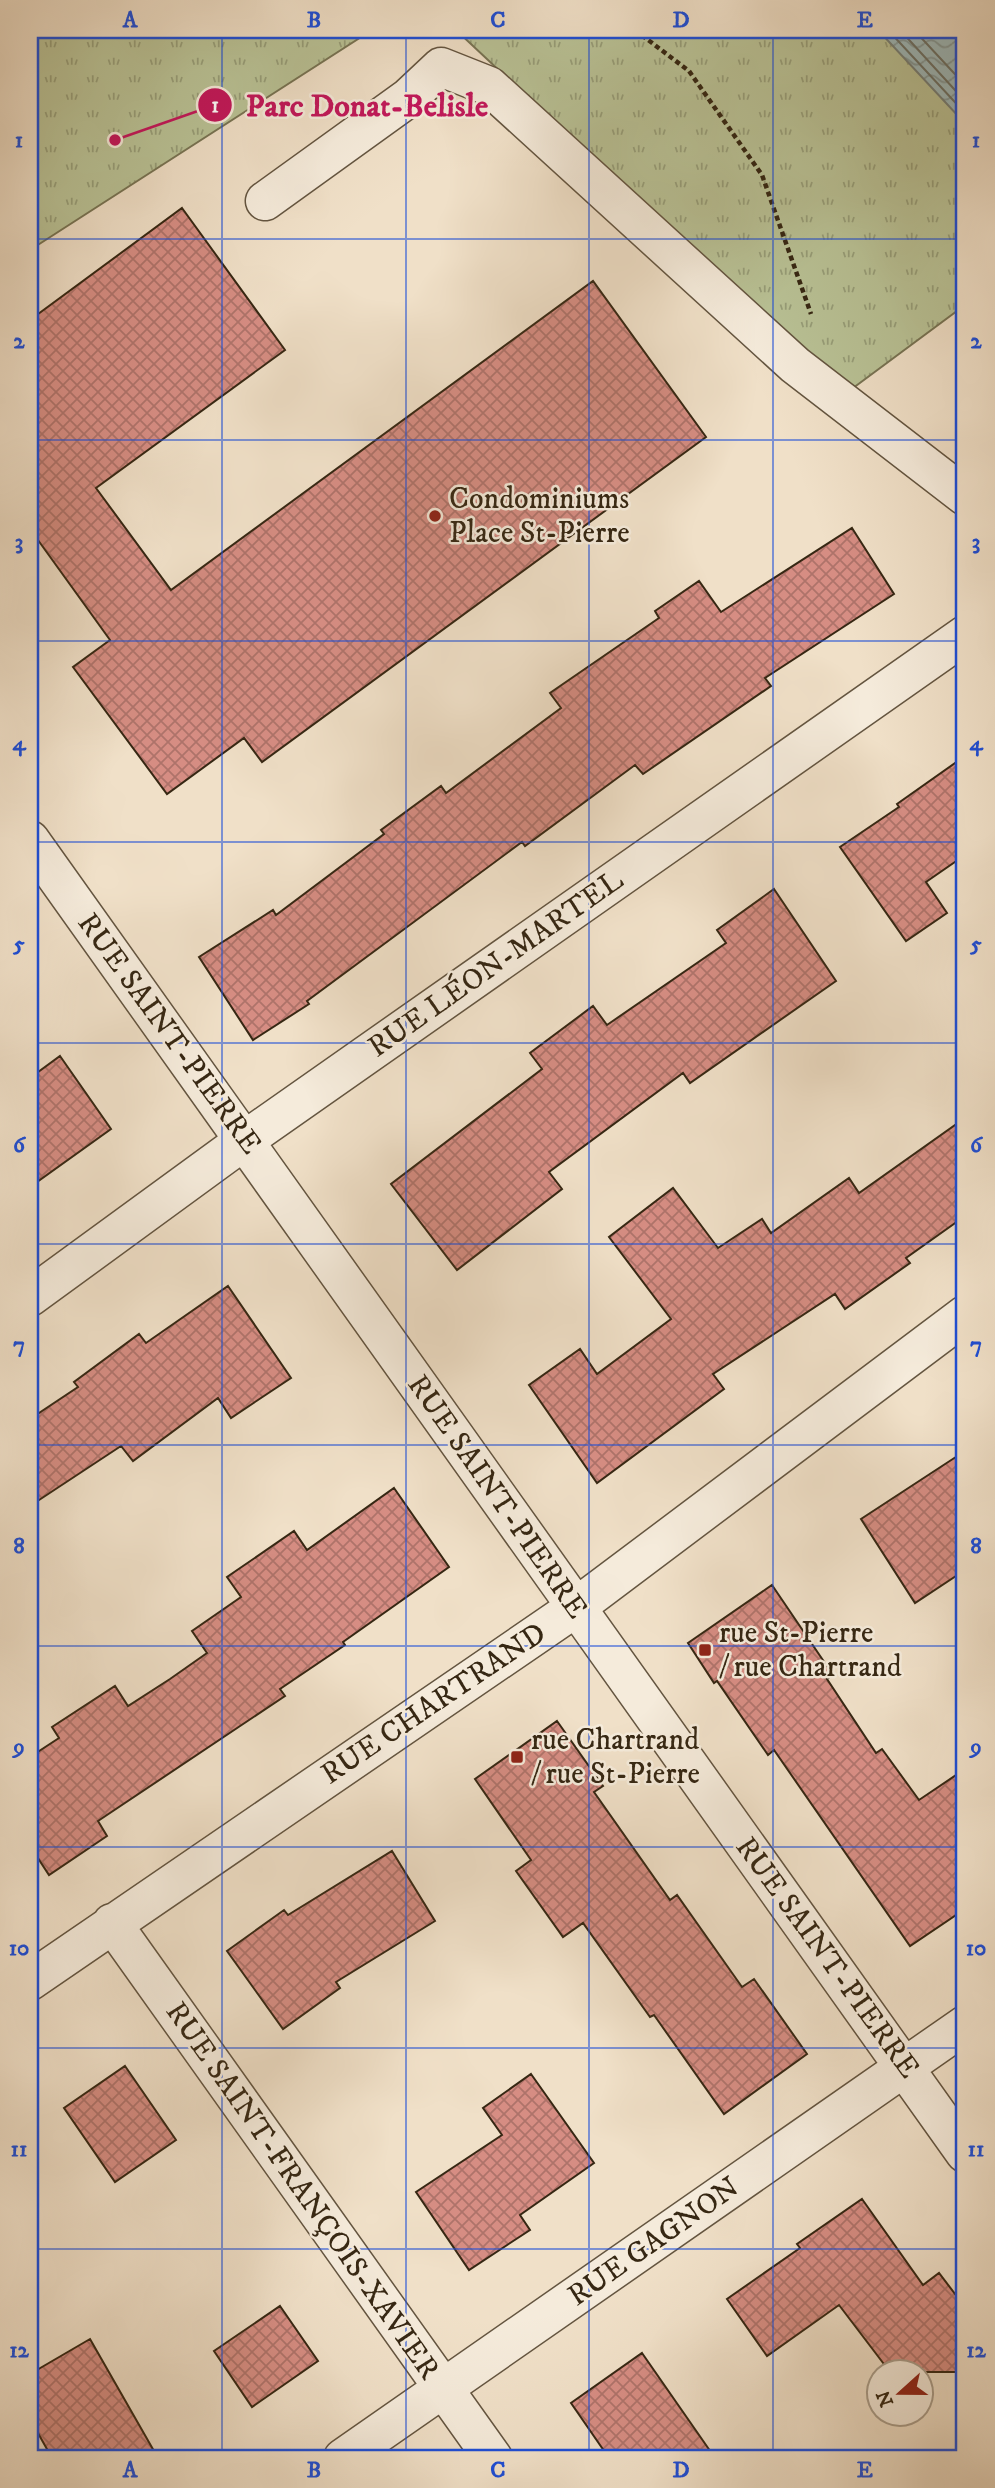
<svg xmlns="http://www.w3.org/2000/svg" width="995" height="2488" viewBox="0 0 995 2488" font-family="'IM FELL DW Pica',serif">
	<style>
		.park { fill: url(#park-tufts); stroke: #787454; stroke-width: 2 }
		.water { fill: url(#water-waves); stroke: #74807a; stroke-width: 2 }
		.lines { fill: none; stroke-linecap: round; stroke-linejoin: round }
		.shore { stroke: #6a7168; stroke-width: 2 }
		.building { fill: url(#building-cross-hatch); stroke: #362713; stroke-width: 2 }
		.minor-casing { stroke: #645540; stroke-width: 41 }
		.path { stroke: #362713; stroke-width: 4.5; stroke-dasharray: 5 3.5; stroke-linecap: butt }
		.minor { stroke: #f5ebdb; stroke-width: 38 }
		.grid { fill: none; stroke: #1d4ed8; stroke-width: 2; stroke-opacity: 0.55 }
		.poi-dot { fill: #8f2418; stroke: #f5ebdb; stroke-width: 2.5 }
		.labels { text-anchor: middle; dominant-baseline: central; stroke-width: 5; stroke-linejoin: round; paint-order: stroke }
		.poi-label { font-size: 30px; fill: #362713; stroke: #f5ebdb; text-anchor: start }
		.street-label { font-size: 30px; fill: #362713; stroke: #f5ebdb }
		.leader { fill: none; stroke: #c2185b; stroke-width: 2.5 }
		.callout-dot { fill: #c2185b; stroke: #f5ebdb; stroke-width: 2.5 }
		.mark-label { font-size: 21px; text-anchor: middle; font-weight: bold; fill: #fff }
		.callout-label { font-size: 32px; text-anchor: middle; font-weight: bold; fill: #c2185b; stroke: #f5ebdb; stroke-width: 5; stroke-linejoin: round; paint-order: stroke }
		.neatline { fill: none; stroke: #1d4ed8; stroke-width: 2.5 }
		.grid-label { font-size: 23px; text-anchor: middle; font-weight: bold; fill: #1d4ed8 }
	</style>
	<defs>
		<pattern id="park-tufts" width="24" height="20" patternUnits="userSpaceOnUse" patternTransform="scale(1.75)"><rect width="24" height="20" fill="#b9c296"/><path d="M3 7l-1-3M5 7V3M7 7l1-3M15 17l-1-3M17 17v-4M19 17l1-3" fill="none" stroke="#979e79"/></pattern>
		<pattern id="water-waves" width="16" height="10" patternUnits="userSpaceOnUse" patternTransform="scale(1.75)"><rect width="16" height="10" fill="#9dbbbe"/><path d="M0 5q4-4 8 0t8 0" fill="none" stroke="#819899"/></pattern>
		<pattern id="building-cross-hatch" width="8" height="8" patternUnits="userSpaceOnUse" patternTransform="scale(1.75)"><rect width="8" height="8" fill="#d68d83"/><path d="M0 0l8 8M0 8l8-8" fill="none" stroke="#ae736a"/></pattern>
	</defs>
	<rect width="100%" height="100%" fill="#f0e0c8"/>
	<filter id="stains"><feTurbulence type="fractalNoise" baseFrequency=".00286" numOctaves="4"/><feColorMatrix values="0 0 0 0 .2 0 0 0 0 .09 0 0 0 0 .02 0 0 0 .5 -.17"/></filter>
	<radialGradient id="worn" r=".72"><stop offset=".6" stop-color="#630" stop-opacity="0"/><stop offset="1" stop-color="#630" stop-opacity=".3"/></radialGradient>
	<path class="park" d="M 30,30 L 372,30 L 30,250 Z
		M 456,30 L 913,30 L 965,83 L 965,305 L 845,394 Z"/>
	<path class="water" d="M 878,30 L 965,30 L 965,121 L 959,117 Z"/>
	<g class="lines">
		<path class="shore" d="M 888,30 L 965,113
			M 900,30 L 965,101
			M 914,30 L 965,85"/>
	</g>
	<path class="building" d="M 182,208 L 285,350 L 96,488 L 171,590 L 593,281 L 706,437 L 262,762 L 244,738 L 167,794 L 73,667 L 110,640 L 30,529 L 30,320 Z
		M 852,528 L 894,594 L 765,678 L 771,686 L 643,774 L 635,765 L 525,846 L 522,842 L 307,1001 L 309,1004 L 253,1040 L 199,957 L 273,910 L 276,915 L 384,834 L 381,830 L 441,786 L 446,793 L 561,708 L 550,693 L 659,618 L 655,611 L 699,581 L 721,612 Z
		M 965,756 L 965,855 L 926,882 L 947,913 L 906,941 L 840,847 L 899,807 L 897,804 Z
		M 774,889 L 836,981 L 690,1083 L 683,1073 L 549,1172 L 562,1189 L 457,1270 L 391,1184 L 542,1069 L 530,1053 L 593,1006 L 607,1025 L 726,943 L 717,930 Z
		M 60,1056 L 111,1129 L 30,1187 L 30,1078 Z
		M 965,1118 L 965,1216 L 906,1258 L 910,1263 L 845,1309 L 835,1294 L 713,1374 L 724,1389 L 597,1483 L 529,1385 L 580,1349 L 597,1374 L 671,1319 L 609,1237 L 673,1188 L 718,1248 L 762,1219 L 771,1233 L 849,1178 L 859,1193 Z
		M 228,1286 L 291,1378 L 231,1418 L 218,1398 L 133,1461 L 121,1446 L 30,1506 L 30,1419 L 78,1387 L 74,1382 L 139,1334 L 146,1343 Z
		M 965,1451 L 965,1570 L 915,1603 L 861,1519 Z
		M 394,1488 L 449,1567 L 343,1642 L 345,1645 L 280,1689 L 285,1696 L 98,1821 L 107,1836 L 49,1875 L 30,1846 L 30,1757 L 59,1738 L 52,1727 L 115,1686 L 128,1706 L 170,1679 L 207,1653 L 192,1631 L 241,1597 L 227,1577 L 294,1531 L 307,1550 Z
		M 772,1585 L 833,1675 L 827,1679 L 876,1753 L 882,1749 L 919,1800 L 965,1769 L 965,1909 L 910,1946 L 774,1750 L 768,1755 L 717,1681 L 714,1683 L 688,1643 Z
		M 557,1721 L 603,1786 L 594,1792 L 670,1900 L 677,1895 L 742,1987 L 754,1979 L 807,2054 L 724,2114 L 654,2015 L 650,2017 L 583,1923 L 563,1937 L 516,1871 L 531,1860 L 475,1779 Z
		M 392,1851 L 435,1921 L 336,1982 L 340,1988 L 283,2029 L 227,1951 L 284,1910 L 288,1915 Z
		M 125,2066 L 176,2140 L 115,2182 L 64,2108 Z
		M 531,2074 L 594,2163 L 520,2215 L 530,2230 L 469,2270 L 416,2192 L 502,2135 L 483,2108 Z
		M 862,2199 L 923,2285 L 939,2273 L 965,2307 L 965,2372 L 890,2372 L 839,2305 L 767,2356 L 727,2299 L 800,2248 L 797,2244 Z
		M 280,2306 L 318,2361 L 252,2407 L 214,2351 Z
		M 90,2339 L 158,2458 L 52,2458 L 30,2419 L 30,2374 Z
		M 642,2353 L 715,2458 L 609,2458 L 571,2403 Z"/>
	<g class="lines">
		<defs>
			<path id="minor" d="M 265,201 L 408,98 L 441,67 L 489,86 L 795,365 L 965,496
				M 30,840 L 965,2153
				M 30,1297 L 245,1140 L 965,635
				M 112,1923 L 493,2458
				M 30,1981 L 575,1608 L 965,1315
				M 343,2458 L 965,2025"/>
		</defs>
		<use href="#minor" class="minor-casing"/>
		<path class="path" d="M 635,30 L 689,71 L 762,175 L 811,314"/>
		<use href="#minor" class="minor"/>
	</g>
	<path class="grid" d="M 222,30 L 222,2458M 406,30 L 406,2458M 589,30 L 589,2458M 773,30 L 773,2458M 30,239 L 965,239M 30,440 L 965,440M 30,641 L 965,641M 30,842 L 965,842M 30,1043 L 965,1043M 30,1244 L 965,1244M 30,1445 L 965,1445M 30,1646 L 965,1646M 30,1847 L 965,1847M 30,2048 L 965,2048M 30,2249 L 965,2249"/>
	<g class="poi-dot">
		<circle cx="435" cy="516" r="7"/>
		<rect x="698" y="1643" width="14" height="14" rx="3.5"/>
		<rect x="510" y="1750" width="14" height="14" rx="3.5"/>
	</g>
	<g class="labels">
		<g class="poi-label">
			<text x="449" y="499">Condominiums<tspan x="449" dy="34">Place St-Pierre</tspan></text>
			<text x="719" y="1633">rue St-Pierre<tspan x="719" dy="34">/ rue Chartrand</tspan></text>
			<text x="531" y="1740">rue Chartrand<tspan x="531" dy="34">/ rue St-Pierre</tspan></text>
		</g>
		<g class="street-label">
			<text transform="translate(496 964) rotate(-35)">RUE LÉON-MARTEL</text>
			<text transform="translate(169 1034) rotate(54)">RUE SAINT-PIERRE</text>
			<text transform="translate(497 1497) rotate(55)">RUE SAINT-PIERRE</text>
			<text transform="translate(434 1704) rotate(-34)">RUE CHARTRAND</text>
			<text transform="translate(827 1958) rotate(54)">RUE SAINT-PIERRE</text>
			<text transform="translate(302 2191) rotate(55)">RUE SAINT-FRANÇOIS-XAVIER</text>
			<text transform="translate(654 2242) rotate(-35)">RUE GAGNON</text>
		</g>
	</g>
	<path class="leader" d="M115 140L215 105"/>
	<g class="callout-dot">
		<circle cx="115" cy="140" r="7"/>
		<circle cx="215" cy="105" r="18"/>
	</g>
	<g class="mark-label">
		<text x="215" y="112">1</text>
	</g>
	<g class="callout-label">
		<text x="367" y="116">Parc Donat-Belisle</text>
	</g>
	<rect width="995" height="2488" fill="none" stroke="#f0e0c8" stroke-width="77"/>
	<g transform="translate(900 2393) rotate(249)"><circle r="33" fill="#f5ebdb" stroke="#a99d8b" stroke-width="2"/>
	<path d="M0-5L12 26L0 18L-12 26Z" fill="#8f2418"/>
	<text y="-10" font-size="19" font-weight="bold" text-anchor="middle" fill="#362713">N</text>
	</g>
	<rect x="38" y="38" width="918" height="2412" class="neatline"/>
	<g class="grid-label">
		<text x="130" y="27">A</text>
		<text x="314" y="27">B</text>
		<text x="498" y="27">C</text>
		<text x="681" y="27">D</text>
		<text x="865" y="27">E</text>
		<text x="19" y="147">1</text>
		<text x="976" y="147">1</text>
		<text x="19" y="348">2</text>
		<text x="976" y="348">2</text>
		<text x="19" y="549">3</text>
		<text x="976" y="549">3</text>
		<text x="19" y="750">4</text>
		<text x="976" y="750">4</text>
		<text x="19" y="951">5</text>
		<text x="976" y="951">5</text>
		<text x="19" y="1152">6</text>
		<text x="976" y="1152">6</text>
		<text x="19" y="1352">7</text>
		<text x="976" y="1352">7</text>
		<text x="19" y="1553">8</text>
		<text x="976" y="1553">8</text>
		<text x="19" y="1754">9</text>
		<text x="976" y="1754">9</text>
		<text x="19" y="1955">10</text>
		<text x="976" y="1955">10</text>
		<text x="19" y="2156">11</text>
		<text x="976" y="2156">11</text>
		<text x="19" y="2357">12</text>
		<text x="976" y="2357">12</text>
		<text x="130" y="2477">A</text>
		<text x="314" y="2477">B</text>
		<text x="498" y="2477">C</text>
		<text x="681" y="2477">D</text>
		<text x="865" y="2477">E</text>
	</g>
	<rect width="100%" height="100%" filter="url(#stains)"/>
	<rect width="100%" height="100%" fill="url(#worn)"/>
</svg>
